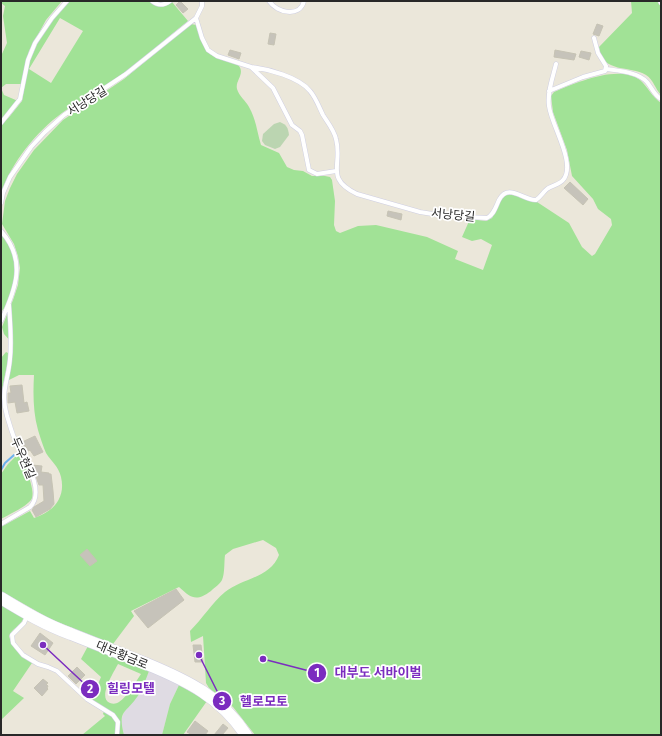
<svg xmlns="http://www.w3.org/2000/svg" width="662" height="736" viewBox="0 0 662 736" font-family="'Fira Sans','Noto Sans KR',sans-serif">
	<style>
		.industrial { fill: #dfdbe3 }
		.green { fill: #a1e296; fill-rule: evenodd }
		.cemetery { fill: #bbd5b1 }
		.lines { fill: none; stroke-linecap: round; stroke-linejoin: round }
		.stream { stroke: #6cb1ed; stroke-width: 2 }
		.building { fill: #c6c3ba; stroke: #c6c3b4 }
		.service-casing { stroke: #cfcfe2; stroke-width: 5 }
		.secondary-casing { stroke: #cfcfe2; stroke-width: 13 }
		.service { stroke: #fff; stroke-width: 4 }
		.secondary { stroke: #fff; stroke-width: 12 }
		.labels { text-anchor: middle; dominant-baseline: central; stroke-width: 3.5; stroke-linejoin: round; paint-order: stroke }
		.street-label { font-size: 12px; fill: #282828; stroke: #fff }
		.leader { fill: none; stroke: #7b2cbf; stroke-width: 1.5 }
		.callout-dot { fill: #7b2cbf; stroke: #fff; stroke-width: 1.5 }
		.mark-label { font-size: 12px; text-anchor: middle; font-weight: bold; fill: #fff }
		.callout-label { font-size: 13px; text-anchor: middle; font-weight: bold; fill: #7b2cbf; stroke: #fff; stroke-width: 3.5; stroke-linejoin: round; paint-order: stroke }
	</style>
	<rect width="100%" height="100%" fill="#ebe7da"/>
	<path class="industrial" d="M 149,671 L 179,685 L 170,704 L 162,735 L 124,735 L 121,721 L 124,712 L 138,695 Z"/>
	<path class="green" d="M 1,1 L 62,1 L 46,20 L 29,51 L 21,84 L 6,84 L 1,88 L 4,95 L 18,101 L 1,120 L 1,56 L 7,43 L 3,16 L 5,6 L 1,3 Z
		M 70,1 L 149,1 C 156,8 163,8 172,2 L 188,21 C 164,40 141,61 116,79 C 99,91 79,101 62,113 C 36,132 12,162 1,193 L 1,125 L 10,116 L 22,101 L 28,65 L 38,42 L 58,13 ZM 60,18 L 83,31 L 51,83 L 29,69 Z
		M 631,1 L 657,1 L 661,7 L 661,95 C 655,89 654,80 646,75 C 630,65 602,74 599,47 L 632,13 Z
		M 191,24 L 196,25 C 200,34 201,45 209,53 C 216,60 234,59 239,66 C 245,74 235,81 237,89 C 239,96 246,101 249,107 C 256,119 257,132 261,145 L 279,153 L 287,167 L 294,170 L 303,171 L 312,176 L 325,176 L 330,177 L 332,180 L 335,201 L 334,225 L 336,231 L 340,233 L 358,226 L 376,225 L 427,237 L 458,251 L 455,259 L 483,270 L 492,245 L 481,239 L 472,241 L 462,237 L 470,219 L 486,221 L 492,218 L 500,201 L 506,195 L 514,195 L 527,200 L 537,202 L 569,223 L 582,247 L 592,256 L 595,254 L 612,225 L 611,219 L 598,209 L 593,199 L 572,176 L 567,150 L 553,112 L 551,96 L 554,92 C 576,83 618,64 640,80 C 648,87 652,97 661,103 L 661,735 L 255,735 L 233,707 L 209,688 L 206,683 L 203,636 L 191,642 L 190,631 C 202,619 212,603 225,592 C 243,578 270,578 279,555 L 276,548 L 263,540 L 233,549 L 225,555 C 224,562 225,573 222,580 C 220,584 214,588 211,591 C 196,602 191,598 179,587 L 131,611 L 134,616 L 113,644 L 50,619 L 1,591 L 1,527 L 30,511 L 34,518 C 53,512 66,498 61,477 C 59,467 51,461 46,453 C 43,446 40,437 38,430 C 33,412 33,393 34,375 L 19,375 L 7,381 L 12,343 L 4,334 L 2,327 L 13,300 L 18,285 L 20,268 L 18,256 L 14,244 L 2,224 L 5,201 L 10,188 L 17,174 L 34,150 L 63,120 L 124,79 Z
		M 1,234 C 6,240 12,248 14,255 C 18,269 12,302 1,312 Z
		M 6,352 L 8,353 L 9,356 L 1,395 L 1,358 Z
		M 17,455 L 20,455 C 25,461 27,468 29,476 C 30,482 34,491 32,498 C 30,505 8,515 1,519 L 1,474 L 8,464 Z
		M 1,605 L 24,618 C 20,626 12,629 9,636 C 12,649 22,656 32,663 L 13,691 L 24,698 L 1,720 Z
		M 88,646 L 149,671 C 146,679 143,687 139,694 C 127,714 117,708 124,735 L 119,735 L 119,721 L 90,698 L 95,691 L 101,677 L 81,659 ZM 118,664 L 141,674 C 135,683 128,696 119,702 C 116,704 113,704 110,703 C 97,698 114,672 118,664 Z
		M 179,685 L 207,701 L 183,735 L 162,735 L 170,704 Z
		M 104,711 C 117,719 116,721 116,735 L 82,735 L 105,716 L 103,714 Z"/>
	<path class="cemetery" d="M 280,122 C 287,125 288,128 289,135 L 280,147 L 275,149 L 265,145 L 262,141 L 263,134 L 274,124 Z"/>
	<g class="lines">
		<path class="stream" d="M 1,470 L 5,463 L 14,455"/>
	</g>
	<path class="building" d="M 180,1 L 188,9 L 183,13 L 176,5 Z
		M 597,24 L 603,26 L 599,36 L 593,34 Z
		M 270,33 L 276,34 L 274,45 L 268,44 Z
		M 230,50 L 241,53 L 239,59 L 228,55 Z
		M 555,50 L 576,54 L 574,60 L 554,57 Z
		M 581,51 L 591,53 L 589,60 L 579,57 Z
		M 570,182 L 588,199 L 583,205 L 564,188 Z
		M 388,211 L 402,214 L 401,220 L 387,216 Z
		M 22,385 L 24,403 L 27,402 L 29,411 L 17,413 L 15,402 L 8,403 L 8,393 L 11,393 L 10,386 Z
		M 35,436 L 43,452 L 34,456 L 30,450 L 28,451 L 26,446 L 23,448 L 20,443 Z
		M 32,465 L 42,466 L 41,472 L 49,473 L 49,474 L 51,474 L 53,491 L 54,504 L 50,509 L 36,517 L 32,510 L 34,507 L 44,501 L 43,485 L 39,485 Z
		M 87,549 L 97,561 L 90,566 L 80,555 Z
		M 176,589 L 184,600 L 148,628 L 134,611 Z
		M 40,633 L 53,643 L 45,655 L 31,646 Z
		M 193,645 L 201,645 L 203,662 L 195,662 Z
		M 77,667 L 85,675 L 76,684 L 68,676 Z
		M 43,679 L 48,683 L 46,684 L 48,686 L 47,688 L 48,689 L 42,696 L 34,688 Z
		M 195,721 L 208,731 L 205,735 L 192,735 L 187,732 Z
		M 223,724 L 228,728 L 222,735 L 214,735 Z"/>
	<g class="lines">
		<defs>
			<path id="service" d="M 152,1 C 158,6 163,6 170,1
				M 269,1 C 277,13 300,18 304,1
				M 660,1 L 661,3
				M 196,18 L 202,38 L 208,50 L 217,56 L 251,67 L 273,88 L 292,125 L 300,131 L 302,135 L 309,170 L 317,174 L 336,171
				M 251,67 C 268,69 299,77 310,91 C 316,98 319,107 323,115 C 328,123 334,130 336,139 C 343,165 324,178 357,194 L 420,212 L 445,216 L 487,218 C 494,215 496,206 499,200 C 508,182 524,201 536,200 C 541,197 543,192 547,189 C 552,185 559,185 563,180 C 577,164 551,125 549,106 C 547,92 553,77 556,64
				M 606,69 C 619,71 638,72 647,82 C 652,88 654,95 661,99
				M 549,91 L 583,77 L 605,71 L 606,66 L 598,53 L 594,38
				M 1,123 L 20,99 L 28,60 L 35,43 L 52,18 L 67,1
				M 1,203 L 3,193 L 10,177 L 31,147 L 45,132 L 64,115 L 126,74 L 196,18 L 202,6 L 202,1
				M 1,231 C 27,260 16,289 1,321
				M 1,524 L 30,507 C 46,491 24,459 16,442 C 12,434 10,425 7,416 C 0,392 8,382 10,359 C 12,341 10,322 9,304
				M 27,616 L 24,623 L 12,635 L 13,643 L 23,655 L 38,664 L 48,667 L 57,671 L 87,699 L 113,715 L 118,722 L 117,735"/>
			<path id="secondary" d="M 1,598 C 24,612 46,625 71,634 C 96,644 122,654 147,664 C 188,681 221,697 246,735"/>
		</defs>
		<use href="#service" class="service-casing"/>
		<use href="#secondary" class="secondary-casing"/>
		<use href="#service" class="service"/>
		<use href="#secondary" class="secondary"/>
	</g>
	<g class="labels">
		<g class="street-label">
			<text transform="translate(87 101) rotate(-32)">서낭당길</text>
			<text transform="translate(453 215) rotate(5)">서낭당길</text>
			<text transform="translate(23 458) rotate(67)">두우현길</text>
			<text transform="translate(122 655) rotate(22)">대부황금로</text>
		</g>
	</g>
	<path class="leader" d="M263 659L317 673M43 645L90 689M199 655L222 701"/>
	<g class="callout-dot">
		<circle cx="263" cy="659" r="4"/>
		<circle cx="43" cy="645" r="4"/>
		<circle cx="199" cy="655" r="4"/>
		<circle cx="317" cy="673" r="10"/>
		<circle cx="90" cy="689" r="10"/>
		<circle cx="222" cy="701" r="10"/>
	</g>
	<g class="mark-label">
		<text x="317" y="677">1</text>
		<text x="90" y="693">2</text>
		<text x="222" y="705">3</text>
	</g>
	<g class="callout-label">
		<text x="378" y="677">대부도 서바이벌</text>
		<text x="131" y="693">힐링모텔</text>
		<text x="264" y="706">헬로모토</text>
	</g>
	<rect width="662" height="736" fill="none" stroke="#282828" stroke-width="4"/>
</svg>
